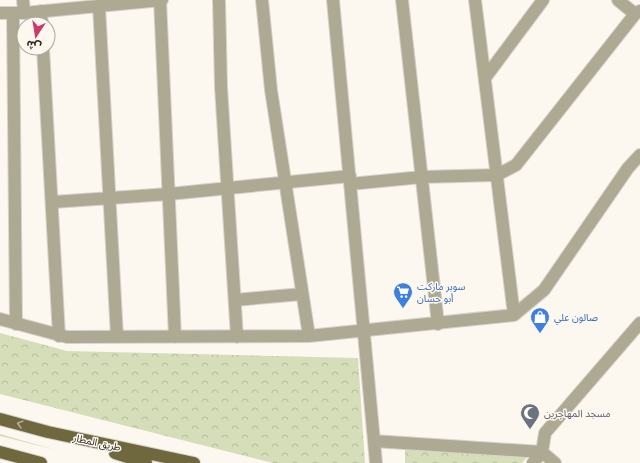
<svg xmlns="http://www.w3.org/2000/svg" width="640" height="463" viewBox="0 0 640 463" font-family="Lato,'Noto Sans Arabic',sans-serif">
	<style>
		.grass { fill: url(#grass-tufts) }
		.park { fill: url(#park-crowns) }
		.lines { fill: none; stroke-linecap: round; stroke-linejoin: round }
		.minor-casing { stroke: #d8d3ca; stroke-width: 14 }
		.major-casing { stroke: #d8d3ca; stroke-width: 14 }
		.minor { stroke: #ada993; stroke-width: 12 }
		.major { stroke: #6f673e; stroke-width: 12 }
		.oneway { stroke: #b6b096 }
		.labels { text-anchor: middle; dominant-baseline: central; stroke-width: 3; stroke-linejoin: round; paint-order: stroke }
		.shop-label { font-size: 10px; fill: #366cbe; stroke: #fdf8ef; text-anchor: start }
		.worship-label { font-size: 10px; fill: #5b616d; stroke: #fdf8ef; text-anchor: start }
		.street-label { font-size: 10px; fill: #2d2920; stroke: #fdf8ef }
	</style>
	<defs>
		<pattern id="grass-tufts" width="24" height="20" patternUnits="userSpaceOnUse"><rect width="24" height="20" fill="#d5ddb9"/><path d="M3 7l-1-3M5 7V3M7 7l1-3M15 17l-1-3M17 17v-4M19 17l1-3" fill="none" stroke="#b7be9f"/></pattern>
		<pattern id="park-crowns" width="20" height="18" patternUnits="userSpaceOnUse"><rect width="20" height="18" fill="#d5ddb9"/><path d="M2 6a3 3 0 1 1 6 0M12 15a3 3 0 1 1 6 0" fill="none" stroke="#b7be9f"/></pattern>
	</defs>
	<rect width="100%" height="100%" fill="#fdf8ef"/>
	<path class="grass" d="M 0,434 L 56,450 L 0,436 Z"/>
	<path class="park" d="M 0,333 L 67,351 L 358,358 L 365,463 L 273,463 L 0,394 Z
		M 405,449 L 528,456 L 522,463 L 405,463 Z"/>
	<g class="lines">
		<defs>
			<path id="minor" d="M 23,0 L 24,13
				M 160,0 L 175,337
				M 219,0 L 221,87 L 237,337
				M 262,0 L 271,90 L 309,336
				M 333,0 L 376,463
				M 402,0 L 438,324
				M 475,0 L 514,315
				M 618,0 L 635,14
				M 99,6 L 117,337
				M 41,11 L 42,24
				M 0,13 L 24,13 L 162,0
				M 13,13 L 16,324
				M 43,48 L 59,336
				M 485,78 L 543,0
				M 350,184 L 422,177 L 497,175 L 516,165 L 635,14 L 640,11
				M 53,202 L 169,194 L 350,176
				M 235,300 L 302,294
				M 0,319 L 67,337 L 309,336 L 514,315 L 544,290 L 628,168 L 640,155
				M 374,441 L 542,452 L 555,463
				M 533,463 L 542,452 L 545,433 L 640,323"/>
			<path id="major" d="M 0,419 L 48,432 L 194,463
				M 0,452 L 41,463
				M 115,453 L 146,463"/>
		</defs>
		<use href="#minor" class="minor-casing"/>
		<use href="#major" class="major-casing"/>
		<use href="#minor" class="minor"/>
		<use href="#major" class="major"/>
	</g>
	<defs><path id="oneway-chevron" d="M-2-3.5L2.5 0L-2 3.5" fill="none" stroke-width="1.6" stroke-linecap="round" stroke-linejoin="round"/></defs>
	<use class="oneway" href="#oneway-chevron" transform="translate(20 424) rotate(-165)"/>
	<defs>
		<symbol id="supermarket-pin" viewBox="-11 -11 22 30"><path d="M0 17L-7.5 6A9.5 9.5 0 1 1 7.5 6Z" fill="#3f7fe0" stroke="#fdf8ef"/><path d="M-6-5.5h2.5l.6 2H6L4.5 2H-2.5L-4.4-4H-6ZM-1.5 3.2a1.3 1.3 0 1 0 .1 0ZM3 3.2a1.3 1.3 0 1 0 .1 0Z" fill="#fff"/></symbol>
		<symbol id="shop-pin" viewBox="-11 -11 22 30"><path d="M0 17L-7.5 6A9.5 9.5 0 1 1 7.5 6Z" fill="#3f7fe0" stroke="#fdf8ef"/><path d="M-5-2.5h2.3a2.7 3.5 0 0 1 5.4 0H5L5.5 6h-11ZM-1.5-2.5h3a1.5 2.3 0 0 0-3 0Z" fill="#fff"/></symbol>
		<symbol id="mosque-pin" viewBox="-11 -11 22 30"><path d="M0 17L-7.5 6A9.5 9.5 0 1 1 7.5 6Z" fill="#6b7280" stroke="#fdf8ef"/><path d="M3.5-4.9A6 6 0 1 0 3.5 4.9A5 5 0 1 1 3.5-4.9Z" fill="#fff"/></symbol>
	</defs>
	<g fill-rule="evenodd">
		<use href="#supermarket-pin" x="392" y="281" width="22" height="30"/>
		<use href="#shop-pin" x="529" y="306" width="22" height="30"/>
		<use href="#mosque-pin" x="519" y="402" width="22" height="30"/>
	</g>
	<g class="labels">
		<g class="shop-label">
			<text x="417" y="286">سوبر ماركت<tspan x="417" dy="12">أبو حسان</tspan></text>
			<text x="554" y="317">صالون علي</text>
		</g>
		<g class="worship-label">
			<text x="544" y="413">مسجد المهاجرين</text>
		</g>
		<g class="street-label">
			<text transform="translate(97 442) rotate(12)">طريق المطار</text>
		</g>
	</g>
	<g transform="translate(36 36) rotate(192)"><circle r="19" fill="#fdf8ef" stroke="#aaa59c"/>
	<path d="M0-3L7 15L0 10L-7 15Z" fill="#c83c6d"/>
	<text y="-6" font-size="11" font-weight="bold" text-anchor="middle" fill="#2d2920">ش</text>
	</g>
</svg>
